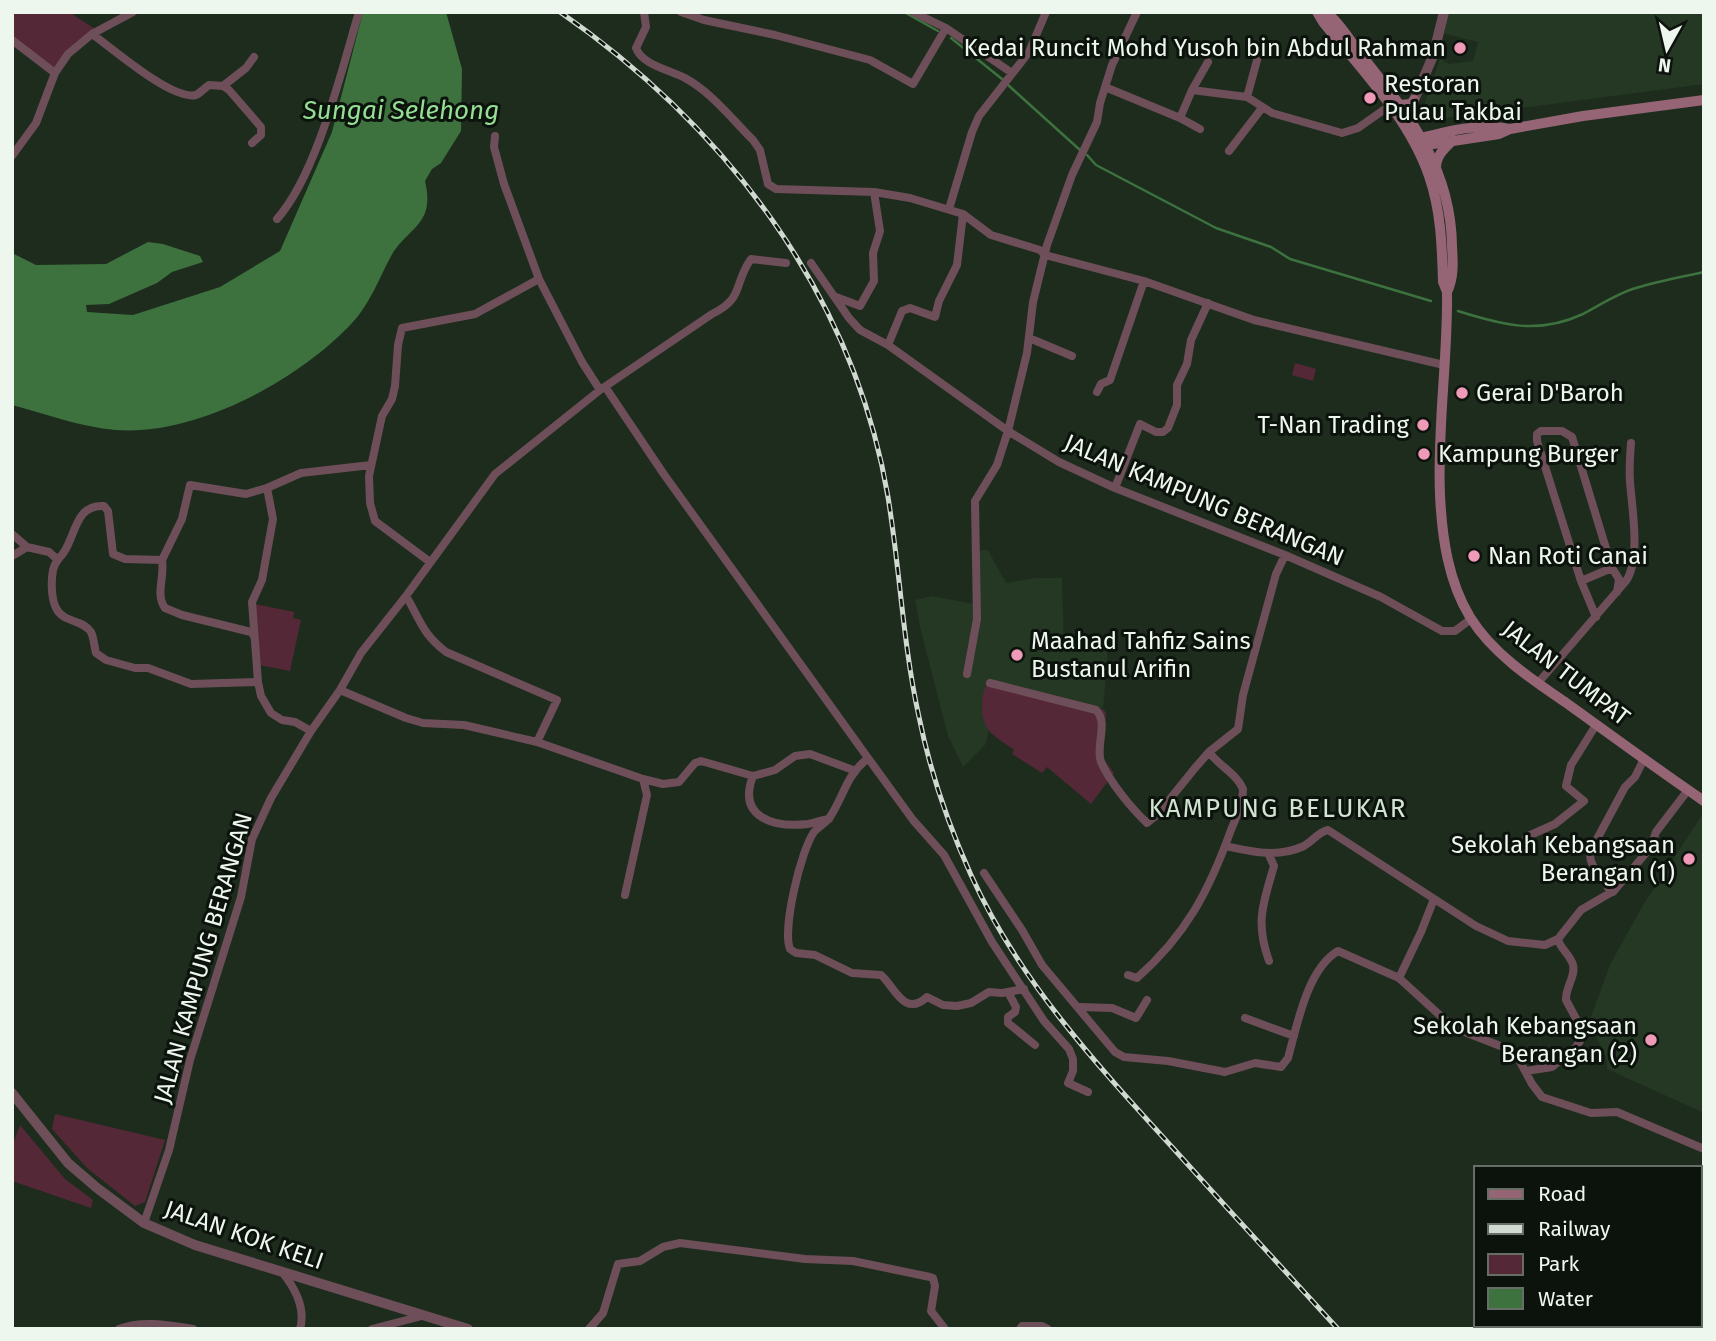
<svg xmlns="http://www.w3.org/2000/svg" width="1716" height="1341" viewBox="0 0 1716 1341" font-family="'Fira Sans',sans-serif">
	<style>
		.built { fill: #243824 }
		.green { fill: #552838 }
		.water { fill: #3d723e }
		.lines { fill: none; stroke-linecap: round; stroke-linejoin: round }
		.stream { stroke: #3d723e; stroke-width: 2.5 }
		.minor { stroke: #6e4f59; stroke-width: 8 }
		.tertiary { stroke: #6e4f59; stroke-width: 10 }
		.secondary { stroke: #956575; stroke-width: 10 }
		.rail-casing { stroke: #d0dad0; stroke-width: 5 }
		.rail { stroke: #0c120c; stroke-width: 2.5; stroke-dasharray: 8; stroke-linecap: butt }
		.poi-dot { fill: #ef9ab7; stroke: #0c120c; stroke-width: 2.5 }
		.labels { text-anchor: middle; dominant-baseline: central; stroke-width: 6; stroke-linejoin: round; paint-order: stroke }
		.poi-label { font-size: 24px; fill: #edf7ed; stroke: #0c120c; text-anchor: start }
		.street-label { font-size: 24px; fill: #edf7ed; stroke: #0c120c }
		.water-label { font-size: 26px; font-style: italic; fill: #94df94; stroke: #0c120c }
		.neighbourhood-label { font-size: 26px; letter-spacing: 2px; fill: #d1e4d1; stroke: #0c120c }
	</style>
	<rect width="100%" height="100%" fill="#1d2c1d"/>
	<path class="built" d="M 1447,12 L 1704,12 L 1704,84 L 1430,120 L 1422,111 L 1440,59 L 1449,64 L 1473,61 L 1478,42 L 1442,33 Z
		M 980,550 L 988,550 L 1006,583 L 1035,578 L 1062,578 L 1064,646 L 1108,646 L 1107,664 L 1103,709 L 989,680 L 981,706 L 989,731 L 985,745 L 963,767 L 948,736 L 920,627 L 915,600 L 932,596 L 979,605 Z
		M 1704,812 L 1704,1113 L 1607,1069 L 1607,1059 L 1589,1022 L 1610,965 L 1643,905 Z"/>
	<path class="green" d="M 13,12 L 69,12 L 95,29 L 76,42 L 55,68 L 12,37 Z
		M 1295,363 L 1316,369 L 1313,381 L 1292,375 Z
		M 255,604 L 294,612 L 293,618 L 301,620 L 290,671 L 259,665 Z
		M 989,679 L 1104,710 L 1106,713 L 1103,758 L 1114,773 L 1091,804 L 1047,767 L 1042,773 L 1012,754 L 1014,750 C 1007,745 998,739 991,733 C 978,719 980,695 989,679 Z
		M 55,1114 L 165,1140 L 145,1202 L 135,1206 L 87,1168 L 52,1129 Z
		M 20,1125 L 65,1179 L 93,1200 L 91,1208 L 12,1181 L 12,1146 Z"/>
	<path class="water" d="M 363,12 L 446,12 L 462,69 L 461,131 L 441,163 L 432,169 L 425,181 C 436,227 406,227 390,258 C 379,279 369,305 352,323 C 299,380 196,436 116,430 C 80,427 46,414 12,405 L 12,253 L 36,265 L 106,264 L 148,242 L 163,244 L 200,256 L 203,262 L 172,272 L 157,283 L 109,304 L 86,305 L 87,312 L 133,315 L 220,287 L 280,251 L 332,132 Z"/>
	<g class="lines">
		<path class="stream" d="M 904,12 L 938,31
			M 951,38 L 1002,79
			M 1008,85 L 1080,150
			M 1087,155 L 1096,165 L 1216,228 L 1271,247 L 1290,259 L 1431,301
			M 1458,311 C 1502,325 1538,335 1583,314 C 1600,305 1618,293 1636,288 C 1658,281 1681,277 1704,272"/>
		<path class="minor" d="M 644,12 L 646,27 L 636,48 C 642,65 670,70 685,78 C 711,92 732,119 753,140 L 760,150 L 768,184 L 776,189 L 874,192 L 910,198 L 963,214 L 991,235 L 1040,250 L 1045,255 L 1144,281 L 1254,320 L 1444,365
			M 681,12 L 704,20 L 775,35 L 870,60 L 913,84 L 946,28
			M 913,12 L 946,28 L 1012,73
			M 92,34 C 112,48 172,101 196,95 C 200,93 205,88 209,85 L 223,86 L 229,90 L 261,127 L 261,135 L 252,143
			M 12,40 L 55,73
			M 223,86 L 246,68 L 254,57
			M 1105,87 L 1180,118 L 1200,129
			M 1192,90 L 1208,62
			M 1247,97 L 1259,53
			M 1180,118 L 1192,90 L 1247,97 L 1272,113 L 1342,133 L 1358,128 L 1385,109
			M 495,136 L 494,147 L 504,184 L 539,279 L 582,362 L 600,390
			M 1229,151 L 1262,108
			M 12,156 L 36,123 L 55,73 L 68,54 L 92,34 L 133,12
			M 949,209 L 972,132 L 979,116 L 1029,52 L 1046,12
			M 277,219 C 317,174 341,72 359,12
			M 811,263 L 849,318 L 860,330 L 888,345 L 1008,431 L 1059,462 L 1115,488 L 1285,555 L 1381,597 L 1442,631 L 1455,631 L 1471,619
			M 836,297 L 860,306 L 874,281 L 873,253 L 880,231 L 874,192
			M 1029,338 L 1072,356
			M 888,345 L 902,311 L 910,308 L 935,317 L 939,301 L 957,265 L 963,214
			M 606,388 L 663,473 L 868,758 L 913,820 L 944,855 L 992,942 L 1044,1021 L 1069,1049 L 1073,1059 L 1073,1071 L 1068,1083 L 1088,1092
			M 1097,392 L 1101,384 L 1110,380 L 1144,281
			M 1115,488 L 1140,424 L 1156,432 L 1163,432 L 1168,428 L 1177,405 L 1177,385 L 1187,364 L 1191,340 L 1208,303
			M 12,534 L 27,547 L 49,552 L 57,559
			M 12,556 L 27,547
			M 162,560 L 182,519 L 190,485 L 246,494 L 267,488
			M 430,562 L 375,521 L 370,503 L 369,476 L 382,416 L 392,399 L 395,386 L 398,345 L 402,328 L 475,314 L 539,279
			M 1581,581 L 1612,568
			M 406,596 C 421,621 421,632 446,652 L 557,700 L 537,742
			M 1596,617 L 1581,581 L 1537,441 L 1537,434 L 1541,431 L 1562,431 L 1572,437 L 1612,568 L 1619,579 L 1617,592
			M 254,636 L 251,632 L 182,615 L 165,608 C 155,595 165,576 162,560 L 125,559 L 113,554 L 108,511 L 104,506 C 76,504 76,534 64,552 C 60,558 55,561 53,570 C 51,581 51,598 56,608 C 63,623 83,619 91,632 C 94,638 94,646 96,653 L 106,660 L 135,668 L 148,668 L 191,684 L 258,682
			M 967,674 L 977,619 L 975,501 L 997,465 L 1008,431 L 1027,353 L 1033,302 L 1047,245 L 1072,175 L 1097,122 L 1100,103 L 1112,65 L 1137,12
			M 990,683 L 1096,710 C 1109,723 1095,746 1101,762 C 1110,782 1131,808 1147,823 L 1157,815 L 1195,768 L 1209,752 L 1238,729 L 1243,695 L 1276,574 L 1285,555
			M 1538,683 L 1626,581 C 1641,559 1632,508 1630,482 C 1629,470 1630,456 1631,443
			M 340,690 L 406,718 L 423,723 L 464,725 L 537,742 L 643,779 L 663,784 L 679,782 L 695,763 L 701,761 L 753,776 L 775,770 L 795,756 L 810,754 L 853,770
			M 311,731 L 295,722 L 282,720 L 271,713 L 261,696 L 258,682 L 252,602 L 262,580 L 273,519 L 267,488 L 301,473 L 371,465
			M 868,758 C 845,777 845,794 830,817 C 826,823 819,826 814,832 C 801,850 782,929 790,949 L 796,953 L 815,955 L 852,973 L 881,975 C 895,987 904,1018 927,997 L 943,1005 L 957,1006 L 971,1003 L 989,992 L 1002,993 L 1024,989
			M 753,776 C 737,817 773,828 808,824 C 815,823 821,820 829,819
			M 1526,837 L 1555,824 L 1584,801 L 1566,786 L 1571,765 L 1596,725
			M 1225,846 C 1253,852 1278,858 1304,846 C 1313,841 1318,832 1328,830 L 1476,926 L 1508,941 L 1545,945 L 1558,939 L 1581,910 L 1610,893 C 1606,876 1589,871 1590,852 L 1625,787 L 1635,777 L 1644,759
			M 984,873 L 1022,930 L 1042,965 L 1115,1052 L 1124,1057 L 1168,1061 L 1225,1072 L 1255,1063 L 1281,1067 L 1288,1058 C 1297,1026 1307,969 1338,951 L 1399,978 L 1445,1020 L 1462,1031 L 1503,1047 L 1517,1056 L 1532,1084 L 1542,1097 L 1591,1113 L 1617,1112 L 1704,1149
			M 1613,892 L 1651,847 L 1656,832 L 1688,790
			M 625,895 L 647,795 L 643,779
			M 1269,961 C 1255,922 1263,904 1274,866 L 1269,855
			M 1128,975 L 1137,978 C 1186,935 1209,891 1231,830 C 1236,818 1243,803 1243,789 C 1237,774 1219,766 1209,752
			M 1399,978 L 1421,932 L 1434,899
			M 1008,992 L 1016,1007 L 1015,1012 L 1008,1017 L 1008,1023 L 1035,1045
			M 1080,1007 L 1112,1008 L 1136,1018 L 1147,1000
			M 1245,1018 L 1294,1036
			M 1526,1071 L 1552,1067 L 1576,1047 L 1580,1041 L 1580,1026 L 1566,1000 C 1565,988 1576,976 1573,965 C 1570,954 1560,949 1558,939
			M 144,1223 L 169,1150 L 190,1060 L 241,897 L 252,839 L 271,798 L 311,731 L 340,690 L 361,653 L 406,596 L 495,474 L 600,390 L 712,314 C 745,298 733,284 751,259 L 786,263
			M 282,1272 C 295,1288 306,1308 300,1329
			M 1700,1324 L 1704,1324
			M 119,1329 C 142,1320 169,1325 193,1329
			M 372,1329 L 422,1316
			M 589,1329 L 603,1313 L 618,1264 L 640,1261 L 663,1247 L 680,1243 L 805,1259 L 853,1261 L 930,1277 L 933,1278 L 935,1286 L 931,1311 L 945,1329
			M 1020,1329 L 1022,1326 L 1042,1326 L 1048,1329"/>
		<path class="tertiary" d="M 1411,107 L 1433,56 L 1444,12
			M 12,1093 L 68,1163 L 97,1188 L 144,1223 L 195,1245 L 468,1329"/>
		<path class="secondary" d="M 1317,12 L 1323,22 C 1361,69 1409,118 1429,176 C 1441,210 1442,247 1443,282 L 1447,292 C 1448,360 1437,427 1440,495 C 1442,537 1448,581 1470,617 C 1492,653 1531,679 1565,702 C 1611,735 1657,769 1704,801
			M 1325,12 C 1340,22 1351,43 1363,57 C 1409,116 1451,167 1452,246 C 1453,262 1454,278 1447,292
			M 1400,105 L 1411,104 L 1414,100
			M 1417,139 C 1444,132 1482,122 1510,129
			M 1420,146 L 1499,134 L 1510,129 L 1583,116 L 1704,100
			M 1436,168 C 1436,155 1445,148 1453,140"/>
		<defs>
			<path id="rail" d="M 560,12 C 726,127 854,295 888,497 C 900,570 903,645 919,717 C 930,771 948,824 971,875 C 1018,979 1096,1064 1172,1147 C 1227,1208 1282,1268 1338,1329"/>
		</defs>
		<use href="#rail" class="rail-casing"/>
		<use href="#rail" class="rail"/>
	</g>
	<g class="poi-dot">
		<circle cx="1460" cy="48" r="7"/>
		<circle cx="1370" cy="98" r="7"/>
		<circle cx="1462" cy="393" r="7"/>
		<circle cx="1423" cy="425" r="7"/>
		<circle cx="1424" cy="454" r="7"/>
		<circle cx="1474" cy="556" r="7"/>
		<circle cx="1017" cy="655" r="7"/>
		<circle cx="1689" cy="859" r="7"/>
		<circle cx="1651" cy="1040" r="7"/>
	</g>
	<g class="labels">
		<g class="poi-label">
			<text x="1446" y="48" text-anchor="end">Kedai Runcit Mohd Yusoh bin Abdul Rahman</text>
			<text x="1384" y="84">Restoran<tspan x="1384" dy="28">Pulau Takbai</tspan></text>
			<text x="1476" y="393">Gerai D'Baroh</text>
			<text x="1409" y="425" text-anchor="end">T-Nan Trading</text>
			<text x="1438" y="454">Kampung Burger</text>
			<text x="1488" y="556">Nan Roti Canai</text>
			<text x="1031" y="641">Maahad Tahfiz Sains<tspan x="1031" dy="28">Bustanul Arifin</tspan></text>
			<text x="1675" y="845" text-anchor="end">Sekolah Kebangsaan<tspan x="1675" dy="28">Berangan (1)</tspan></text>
			<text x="1637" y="1026" text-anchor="end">Sekolah Kebangsaan<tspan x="1637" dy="28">Berangan (2)</tspan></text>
		</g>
		<g class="street-label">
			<text transform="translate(1204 500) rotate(23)">JALAN KAMPUNG BERANGAN</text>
			<text transform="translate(1566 673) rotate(38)">JALAN TUMPAT</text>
			<text transform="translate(203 958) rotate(-74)">JALAN KAMPUNG BERANGAN</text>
			<text transform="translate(244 1235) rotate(19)">JALAN KOK KELI</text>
		</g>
		<g class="water-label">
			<text x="401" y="110">Sungai Selehong</text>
		</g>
		<g class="neighbourhood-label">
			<text x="1278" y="808">KAMPUNG BELUKAR</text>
		</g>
	</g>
	<rect width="1716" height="1341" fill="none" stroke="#edf7ed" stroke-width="28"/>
	<rect x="1474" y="1166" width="228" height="161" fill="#0c120c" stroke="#666e66" stroke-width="2"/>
	<rect x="1488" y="1189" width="35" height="10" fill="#956575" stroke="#666e66" stroke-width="2"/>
	<text x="1538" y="1201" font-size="21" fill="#edf7ed">Road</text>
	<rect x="1488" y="1224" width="35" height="10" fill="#d0dad0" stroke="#666e66" stroke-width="2"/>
	<text x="1538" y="1236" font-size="21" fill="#edf7ed">Railway</text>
	<rect x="1488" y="1254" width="35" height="21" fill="#552838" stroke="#666e66" stroke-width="2"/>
	<text x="1538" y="1271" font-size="21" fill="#edf7ed">Park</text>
	<rect x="1488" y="1288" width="35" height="21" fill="#3d723e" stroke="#666e66" stroke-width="2"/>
	<text x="1538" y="1306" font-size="21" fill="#edf7ed">Water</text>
	<g transform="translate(1667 49) rotate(188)" stroke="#0c120c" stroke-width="5" paint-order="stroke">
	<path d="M0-5L12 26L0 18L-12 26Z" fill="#edf7ed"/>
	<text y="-10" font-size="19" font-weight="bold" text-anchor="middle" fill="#edf7ed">N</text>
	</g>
</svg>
